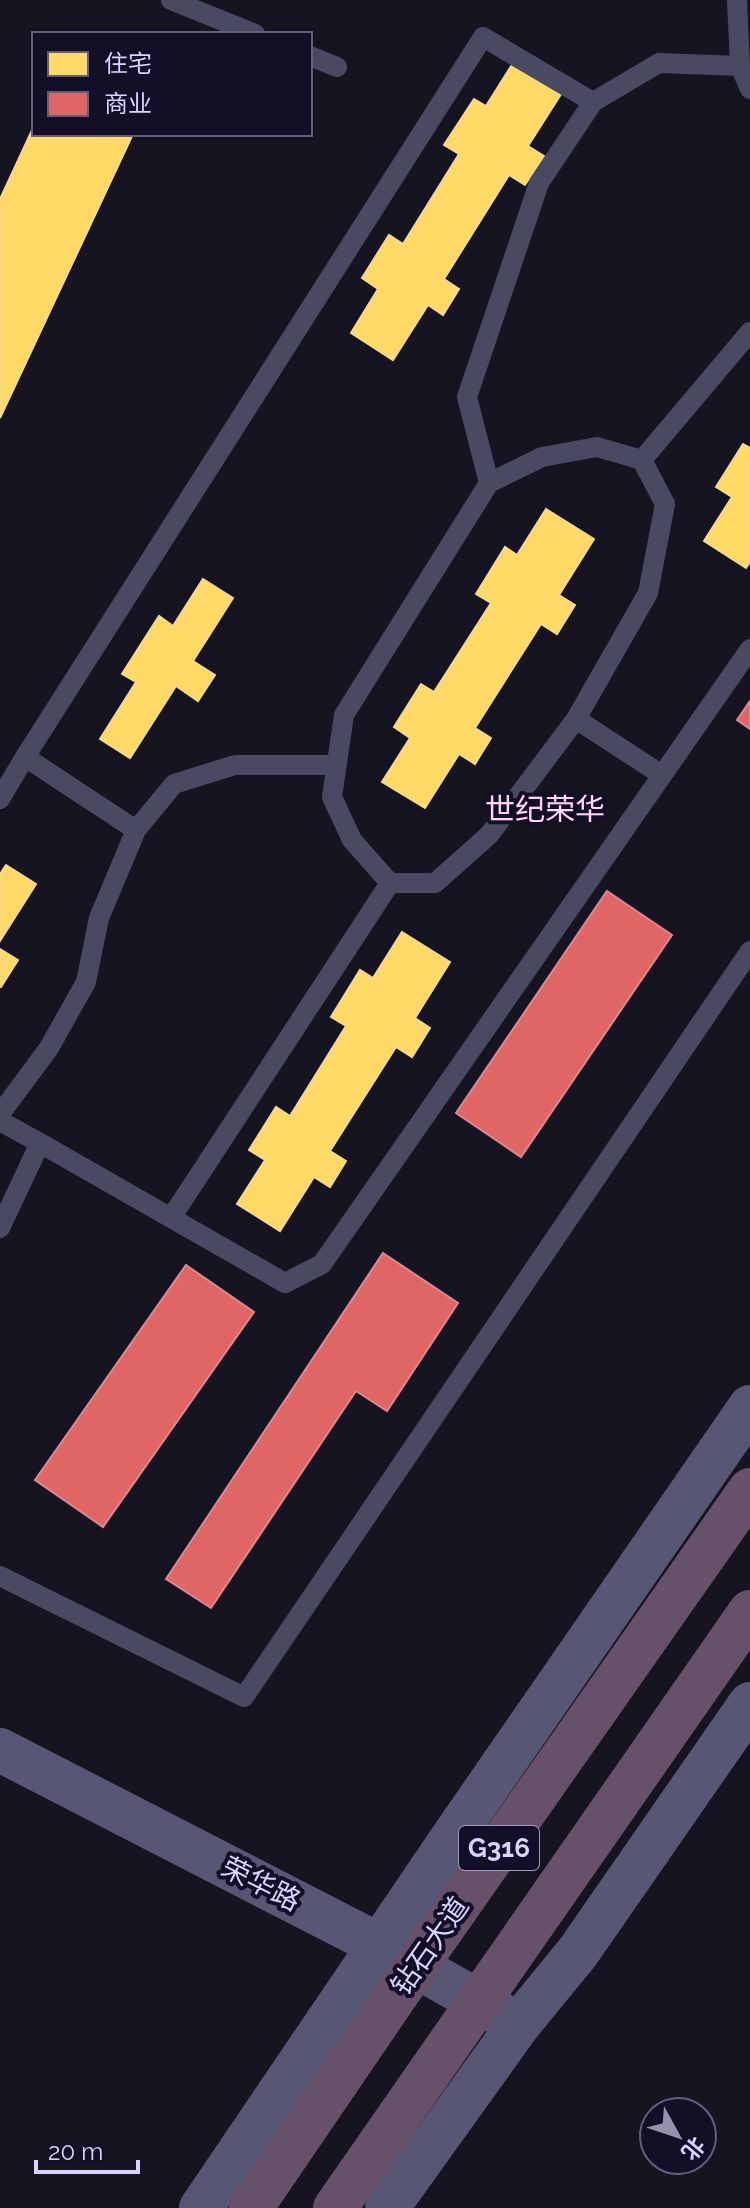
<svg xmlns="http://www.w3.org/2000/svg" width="750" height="2208" viewBox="0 0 750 2208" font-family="Raleway,'Noto Sans SC',sans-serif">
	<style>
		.homes { fill: #ffd966; stroke: #f4d894; stroke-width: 2 }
		.shops { fill: #e06666; stroke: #de8794; stroke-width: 2 }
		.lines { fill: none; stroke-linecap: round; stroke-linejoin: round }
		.lane { stroke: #4a4962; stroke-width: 20 }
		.secondary { stroke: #575674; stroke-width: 44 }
		.highway { stroke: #67516a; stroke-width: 44 }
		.labels { text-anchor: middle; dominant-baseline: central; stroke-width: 8; stroke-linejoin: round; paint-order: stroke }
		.shield { fill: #130f26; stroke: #9e99be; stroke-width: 2 }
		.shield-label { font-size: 26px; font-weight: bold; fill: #d9d4ff }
		.street-label { font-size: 28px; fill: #d9d4ff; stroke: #130f26 }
		.neighbourhood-label { font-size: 30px; fill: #ffd6f0; stroke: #130f26 }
	</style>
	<rect width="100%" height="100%" fill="#161421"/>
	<path class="homes" d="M 515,60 L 563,91 L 528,146 L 544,156 L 525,185 L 509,175 L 444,279 L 459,289 L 443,315 L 428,305 L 393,360 L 351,333 L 378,289 L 362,278 L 389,235 L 403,244 L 459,154 L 444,145 L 474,99 L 486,106 Z
		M 34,126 L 34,134 L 133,134 L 0,418 L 0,199 Z
		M 743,444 L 750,448 L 750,562 L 746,568 L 704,541 L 732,497 L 716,487 Z
		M 546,509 L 594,539 L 559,595 L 575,605 L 557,634 L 541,624 L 475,728 L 491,738 L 475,764 L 459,754 L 425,808 L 382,782 L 410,738 L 394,727 L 421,684 L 434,692 L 491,603 L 476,594 L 505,547 L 517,555 Z
		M 203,579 L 233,598 L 193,661 L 215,675 L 198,701 L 176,686 L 130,758 L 100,739 L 136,682 L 122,674 L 159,616 L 173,626 Z
		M 6,865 L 36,884 L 0,941 L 0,874 Z
		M 402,932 L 450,962 L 415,1018 L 430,1028 L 412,1057 L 396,1047 L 330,1151 L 346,1161 L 330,1187 L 314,1177 L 280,1231 L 237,1204 L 265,1160 L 249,1150 L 276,1107 L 290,1116 L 346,1026 L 331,1017 L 360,970 L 373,978 Z
		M 0,949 L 18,960 L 1,987 L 0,986 Z"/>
	<path class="shops" d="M 750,701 L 750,729 L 737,720 Z
		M 607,891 L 672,935 L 521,1157 L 456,1113 Z
		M 383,1253 L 458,1303 L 387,1411 L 356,1391 L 211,1608 L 166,1579 Z
		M 186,1265 L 254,1312 L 103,1527 L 35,1480 Z"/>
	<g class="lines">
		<path class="lane" d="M 171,0 L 255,34
			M 737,0 L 740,66 L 750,89
			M 310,56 L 337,67
			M 642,460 L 750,332
			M 489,483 L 344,715 L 332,797 L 352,840 L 390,883 L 435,883 L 489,835 L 576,719 L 648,593 L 665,504 L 642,460 L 597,447 L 542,457 L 489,483 L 467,397 L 539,183 L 593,102 L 659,63 L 740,66
			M 576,719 L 662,775
			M 0,799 L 25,757
			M 136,830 L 174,784 L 235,765 L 337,765
			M 0,1114 L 49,1048 L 86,982 L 99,918 L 136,830 L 25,757 L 483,37 L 593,102
			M 0,1121 L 40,1143
			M 171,1218 L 390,883
			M 0,1228 L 40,1143 L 285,1283 L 322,1264 L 750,649
			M 0,1576 L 244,1697 L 750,951"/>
		<path class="secondary" d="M 0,1750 L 379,1945 L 511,2020
			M 201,2208 L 450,1841 L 750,1407
			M 387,2208 L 519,2024 L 578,1952 L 750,1704"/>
		<path class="highway" d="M 251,2208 L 416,1966 L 750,1490
			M 335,2208 L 750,1612"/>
	</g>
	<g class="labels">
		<rect class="shield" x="459" y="1826" width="80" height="44" rx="6"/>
		<g class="shield-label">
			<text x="499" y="1848">G316</text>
		</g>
		<g class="street-label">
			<text transform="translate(261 1884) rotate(27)">荣华路</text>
			<text transform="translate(430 1946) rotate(-55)">钻石大道</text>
		</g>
		<g class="neighbourhood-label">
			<text x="545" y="809">世纪荣华</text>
		</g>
	</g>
	<rect x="32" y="32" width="280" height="104" fill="#130f26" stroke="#625e7d" stroke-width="2"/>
	<rect x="48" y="52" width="40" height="24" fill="#ffd966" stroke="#625e7d" stroke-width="2"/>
	<text x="104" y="72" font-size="24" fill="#d9d4ff">住宅</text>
	<rect x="48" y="92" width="40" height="24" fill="#e06666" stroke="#625e7d" stroke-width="2"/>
	<text x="104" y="112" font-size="24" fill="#d9d4ff">商业</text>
	<g transform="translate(678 2136) rotate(130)"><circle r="38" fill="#130f26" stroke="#625e7d" stroke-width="2"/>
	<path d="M0-6L14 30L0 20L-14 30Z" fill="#9591b1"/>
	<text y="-12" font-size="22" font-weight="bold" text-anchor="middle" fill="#d9d4ff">北</text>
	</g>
	<path d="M36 2160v12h102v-12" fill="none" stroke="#d9d4ff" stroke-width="4"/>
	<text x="48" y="2160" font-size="24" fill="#d9d4ff" stroke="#130f26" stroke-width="6" paint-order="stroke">20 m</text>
</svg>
